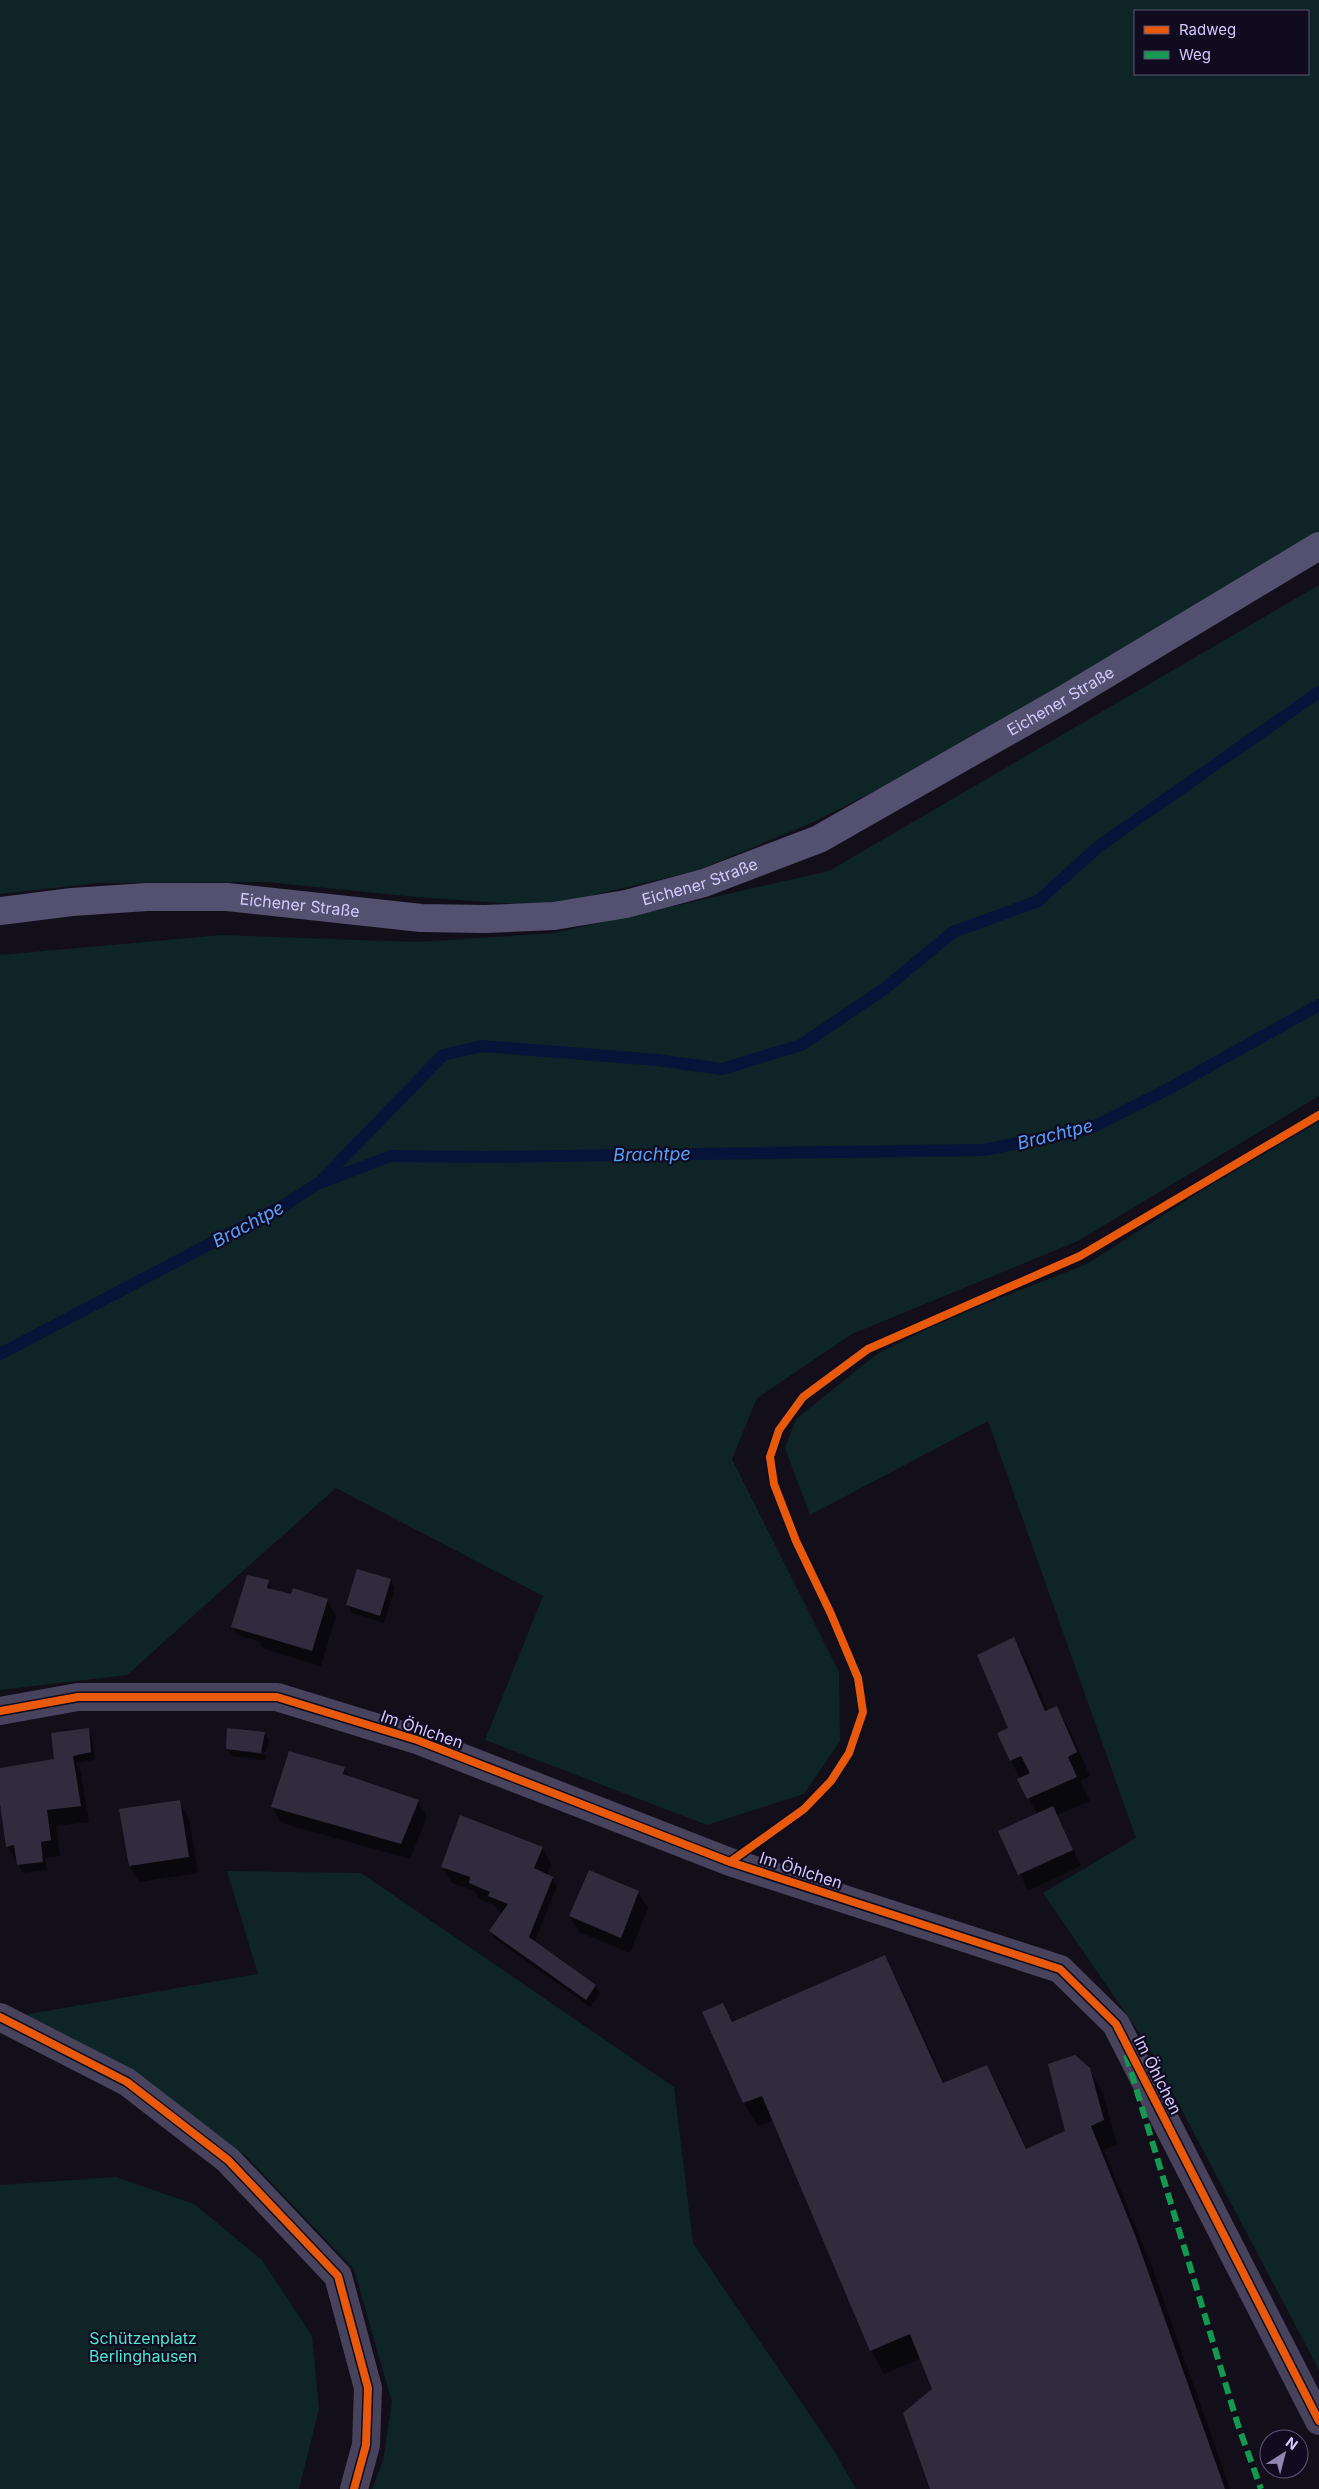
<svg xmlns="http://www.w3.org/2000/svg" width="1319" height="2489" viewBox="0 0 1319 2489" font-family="Inter,sans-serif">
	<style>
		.green { fill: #0e2427; fill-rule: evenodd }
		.shadow { fill: #0007 }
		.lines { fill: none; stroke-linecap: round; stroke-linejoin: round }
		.stream { stroke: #06143a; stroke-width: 12 }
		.building { fill: #302c3e }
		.minor { stroke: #47435c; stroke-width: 28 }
		.tertiary { stroke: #47435c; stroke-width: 28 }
		.secondary { stroke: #54506f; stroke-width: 28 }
		.quiet { stroke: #139951; stroke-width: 6; stroke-dasharray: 12 6; stroke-linecap: butt }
		.cycleway-casing { stroke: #100b1f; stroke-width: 11 }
		.cycleway { stroke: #e8590c; stroke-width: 8 }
		.labels { text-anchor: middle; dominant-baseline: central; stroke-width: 4.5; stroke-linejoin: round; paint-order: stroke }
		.street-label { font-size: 16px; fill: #d5c9ff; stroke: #100b1f }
		.park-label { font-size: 16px; fill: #4de7d1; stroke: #100b1f }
		.water-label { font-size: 18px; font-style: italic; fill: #579fff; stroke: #100b1f }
	</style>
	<rect width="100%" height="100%" fill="#120f1a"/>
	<path class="green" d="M 0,0 L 1319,0 L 1319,535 L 1055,698 L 816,821 L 696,871 L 546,906 L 416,897 L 266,882 L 98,883 L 0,894 ZM 1135,11 L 1308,11 L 1308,74 L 1135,74 Z
		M 1319,585 L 1319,1096 L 1078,1241 L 852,1334 L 757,1398 L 732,1459 L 839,1672 L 840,1741 L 804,1794 L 707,1825 L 485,1740 L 543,1596 L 336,1488 L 127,1675 L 0,1690 L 0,955 L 222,935 L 417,942 L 554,933 L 829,871 Z
		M 1319,1115 L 1319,2370 L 1147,2044 L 1043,1893 L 1136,1838 L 988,1421 L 810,1515 L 785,1448 L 796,1419 L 877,1354 L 951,1317 L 1087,1264 Z
		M 227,1871 L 361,1873 L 674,2087 L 693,2243 L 831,2446 L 856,2489 L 372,2489 L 383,2461 L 392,2402 L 354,2269 L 245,2155 L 133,2073 L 24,2015 L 258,1974 Z
		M 116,2177 L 194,2204 L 262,2260 L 312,2336 L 319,2409 L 299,2489 L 0,2489 L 0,2185 Z"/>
	<path class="shadow" d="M 390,1580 L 395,1588 L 384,1623 L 352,1613 L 348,1605 Z
		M 268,1582 L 272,1591 L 327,1600 L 336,1616 L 321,1666 L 264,1649 L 259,1641 L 237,1635 L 233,1627 Z
		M 1013,1639 L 1027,1662 L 1048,1711 L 1056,1707 L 1070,1731 L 1090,1776 L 1080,1781 L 1090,1801 L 1057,1815 L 1081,1866 L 1028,1891 L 1000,1832 L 1037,1815 L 1011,1760 Z
		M 88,1730 L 92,1737 L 95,1760 L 76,1763 L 81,1773 L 89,1822 L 56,1826 L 60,1856 L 45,1858 L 47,1870 L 23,1873 L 7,1846 L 2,1807 L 0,1808 L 0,1769 L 55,1760 Z
		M 264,1733 L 269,1740 L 266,1752 L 230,1748 L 230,1750 L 266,1755 L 265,1760 L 232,1756 L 227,1748 Z
		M 345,1769 L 350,1778 L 418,1801 L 427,1817 L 410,1859 L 281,1823 L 272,1807 Z
		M 179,1802 L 189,1818 L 198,1873 L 139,1882 L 130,1866 Z
		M 542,1848 L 551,1864 L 547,1876 L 552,1878 L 557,1886 L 534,1943 L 596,1986 L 600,1994 L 590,2007 L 495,1939 L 490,1931 L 503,1914 L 499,1912 L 495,1905 L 479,1899 L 475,1891 L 452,1883 L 442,1867 Z
		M 638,1892 L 648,1908 L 630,1953 L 579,1932 L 570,1916 Z
		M 885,1957 L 898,1981 L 945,2084 L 987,2066 L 1000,2090 L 1027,2149 L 1067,2132 L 1089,2069 L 1103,2093 L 1117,2144 L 1104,2150 L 1152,2267 L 1230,2489 L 931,2489 L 933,2390 L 921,2358 L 884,2374 L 871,2350 L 773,2120 L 758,2126 L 744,2103 L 703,2013 L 723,2004 L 733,2023 Z"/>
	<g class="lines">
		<path class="stream" d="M 321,1181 L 443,1055 L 482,1046 L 657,1060 L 722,1069 L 801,1045 L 884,989 L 953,932 L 1038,901 L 1099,846 L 1319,692
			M 0,1354 L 286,1204 L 317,1184 L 391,1156 L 485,1157 L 984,1150 L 1091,1128 L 1172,1087 L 1319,1005"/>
	</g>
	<path class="building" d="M 357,1569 L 391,1579 L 380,1616 L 346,1605 Z
		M 247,1575 L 269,1580 L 267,1588 L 291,1594 L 293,1588 L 328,1599 L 312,1651 L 231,1627 Z
		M 1014,1637 L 1045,1711 L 1057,1706 L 1077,1752 L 1068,1757 L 1077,1777 L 1027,1799 L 1017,1779 L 1030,1773 L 1021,1756 L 1010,1761 L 997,1733 L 1008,1728 L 977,1655 Z
		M 89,1728 L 91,1752 L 73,1756 L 81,1806 L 47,1810 L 51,1840 L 41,1842 L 43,1862 L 17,1865 L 14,1845 L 6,1847 L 0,1804 L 0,1768 L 54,1759 L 51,1733 Z
		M 227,1728 L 265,1732 L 261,1753 L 226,1749 Z
		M 289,1751 L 345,1767 L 343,1774 L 419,1800 L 401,1844 L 271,1807 Z
		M 180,1800 L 189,1857 L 129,1866 L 119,1809 Z
		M 1053,1806 L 1073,1850 L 1018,1875 L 998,1831 Z
		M 460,1815 L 543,1847 L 534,1868 L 553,1877 L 529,1937 L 596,1985 L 586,2000 L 489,1931 L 508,1904 L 488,1896 L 490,1892 L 469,1883 L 470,1877 L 441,1867 Z
		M 589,1870 L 639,1891 L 621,1938 L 569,1916 Z
		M 885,1955 L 943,2083 L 987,2065 L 1026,2149 L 1065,2131 L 1048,2064 L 1075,2055 L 1090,2068 L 1104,2120 L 1091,2126 L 1135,2235 L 1225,2489 L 930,2489 L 903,2413 L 932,2389 L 910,2334 L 870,2351 L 762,2096 L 743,2103 L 702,2012 L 723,2003 L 732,2022 Z"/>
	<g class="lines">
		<path class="minor" d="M 0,2017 L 127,2082 L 228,2160 L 338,2276 L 368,2388 L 366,2445 L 354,2489"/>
		<path class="tertiary" d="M 0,1711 L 78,1697 L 277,1697 L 417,1740 L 730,1862 L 1060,1969 L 1116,2024 L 1319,2421"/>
		<path class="secondary" id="s1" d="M 0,911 L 72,902 L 147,897 L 227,897 L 421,918 L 485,919 L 554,916 L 626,904 L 704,883 L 819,839 L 1063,700 L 1319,546"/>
		<path class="quiet" d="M 1126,2055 L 1238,2425 L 1261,2489"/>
		<defs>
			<path id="cycleway" d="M 0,1711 L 78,1697 L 277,1697 L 417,1740 L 730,1862 L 1060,1969 L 1116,2024 L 1319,2421
				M 730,1862 L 804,1809 L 831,1781 L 849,1753 L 863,1712 L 858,1678 L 831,1614 L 796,1541 L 774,1484 L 770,1457 L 779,1430 L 803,1397 L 868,1349 L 1080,1256 L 1319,1115
				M 0,2017 L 127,2082 L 228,2160 L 338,2276 L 368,2388 L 366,2445 L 354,2489"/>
		</defs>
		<use href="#cycleway" class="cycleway-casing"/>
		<use href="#cycleway" class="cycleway"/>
	</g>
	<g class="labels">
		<g class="street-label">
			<text stroke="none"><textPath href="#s1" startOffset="1111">Eichener Straße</textPath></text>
			<text stroke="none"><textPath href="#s1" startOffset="706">Eichener Straße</textPath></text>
			<text stroke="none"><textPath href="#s1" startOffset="301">Eichener Straße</textPath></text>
			<text transform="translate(422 1729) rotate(19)">Im Öhlchen</text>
			<text transform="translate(801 1870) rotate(18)">Im Öhlchen</text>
			<text transform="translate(1158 2075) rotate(63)">Im Öhlchen</text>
		</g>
		<g class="park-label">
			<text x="143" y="2338">Schützenplatz<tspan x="143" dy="18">Berlinghausen</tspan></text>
		</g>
		<g class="water-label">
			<text transform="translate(1055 1134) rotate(-14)">Brachtpe</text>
			<text transform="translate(652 1154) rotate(-1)">Brachtpe</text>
			<text transform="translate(248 1224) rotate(-28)">Brachtpe</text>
		</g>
	</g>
	<rect x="1134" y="10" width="175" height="65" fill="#100b1f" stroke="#5f5779"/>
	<rect x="1144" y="26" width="25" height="8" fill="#e8590c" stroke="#5f5779"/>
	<text x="1179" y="35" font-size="15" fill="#d5c9ff">Radweg</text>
	<rect x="1144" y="51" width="25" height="8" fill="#139951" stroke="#5f5779"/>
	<text x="1179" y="60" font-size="15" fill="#d5c9ff">Weg</text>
	<g transform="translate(1284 2454) rotate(36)"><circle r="24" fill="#100b1f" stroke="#5f5779"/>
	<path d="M0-4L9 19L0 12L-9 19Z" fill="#9188af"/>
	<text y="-8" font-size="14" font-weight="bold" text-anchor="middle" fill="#d5c9ff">N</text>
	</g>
</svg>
